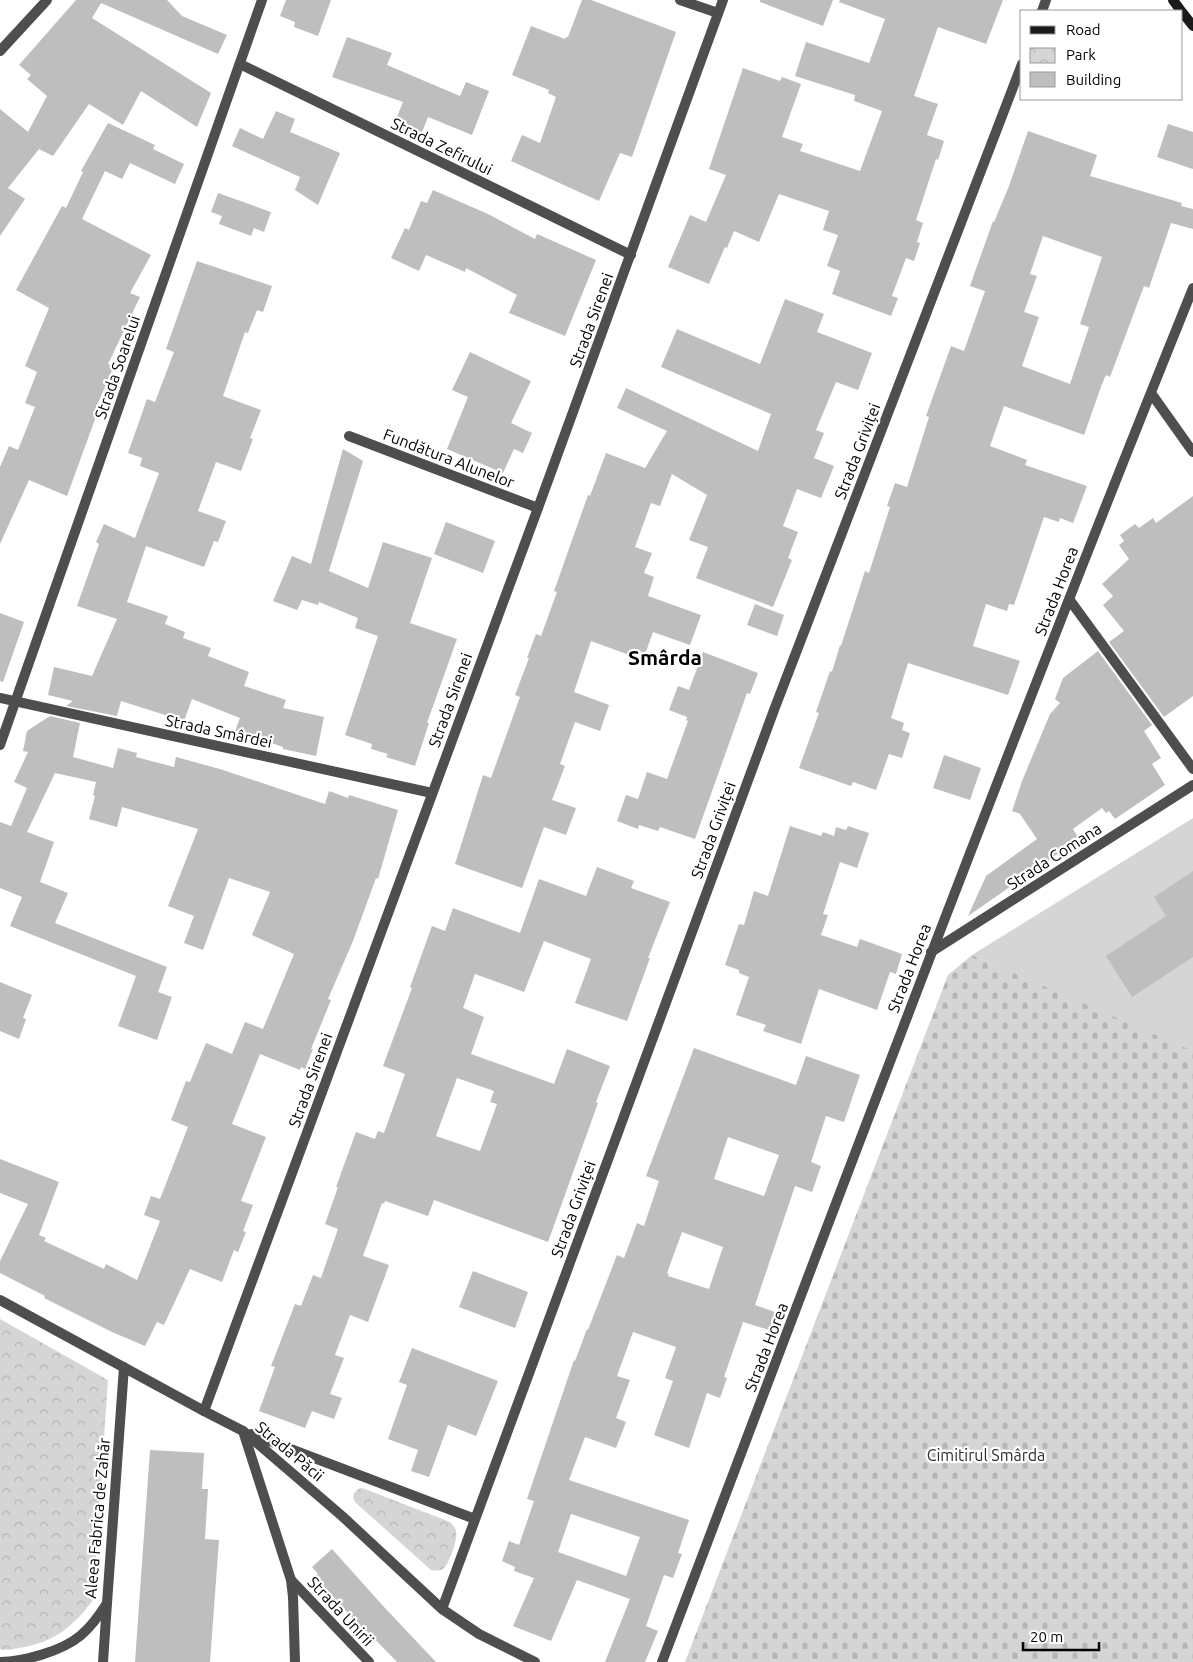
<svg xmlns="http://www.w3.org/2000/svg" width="1193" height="1662" viewBox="0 0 1193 1662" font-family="Ubuntu,sans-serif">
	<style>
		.green { fill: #d5d5d5 }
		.cemetery { fill: url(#cemetery-stones) }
		.park { fill: url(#park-crowns) }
		.building { fill: #bebebe; fill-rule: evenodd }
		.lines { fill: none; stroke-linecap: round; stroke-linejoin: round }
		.service { stroke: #4e4e4e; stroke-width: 10 }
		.minor { stroke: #4e4e4e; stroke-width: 10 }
		.tertiary { stroke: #4e4e4e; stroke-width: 10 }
		.secondary { stroke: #1b1b1b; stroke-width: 10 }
		.labels { text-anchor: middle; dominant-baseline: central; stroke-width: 4.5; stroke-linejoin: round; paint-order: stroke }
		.street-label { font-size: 16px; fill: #000; stroke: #fff }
		.park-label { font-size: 16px; fill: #2c2c2c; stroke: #fff }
		.district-label { font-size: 21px; font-weight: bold; fill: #000; stroke: #fff }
	</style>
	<defs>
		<pattern id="cemetery-stones" width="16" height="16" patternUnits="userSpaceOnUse" patternTransform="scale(1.25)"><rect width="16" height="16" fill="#d5d5d5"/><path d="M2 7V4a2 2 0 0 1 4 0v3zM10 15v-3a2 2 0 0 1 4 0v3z" fill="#b5b5b5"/></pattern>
		<pattern id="park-crowns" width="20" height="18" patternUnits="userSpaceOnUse" patternTransform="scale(1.25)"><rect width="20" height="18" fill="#d5d5d5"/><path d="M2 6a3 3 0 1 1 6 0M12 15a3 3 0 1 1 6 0" fill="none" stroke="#b5b5b5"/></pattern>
	</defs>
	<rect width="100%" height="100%" fill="#fff"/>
	<path class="green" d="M 1193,818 L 1193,1052 L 972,955 Z"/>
	<path class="cemetery" d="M 972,955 L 1193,1051 L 1193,1662 L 685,1662 L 948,975 Z"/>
	<path class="park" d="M 0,1319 L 108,1380 L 93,1600 C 68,1634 46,1646 4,1650 L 0,1649 Z
		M 360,1488 L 365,1489 L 450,1522 C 453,1525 456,1528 456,1532 C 458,1539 449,1565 443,1569 C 439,1571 435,1571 431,1570 L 356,1503 C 351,1497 353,1492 360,1488 Z"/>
	<path class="building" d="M 76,0 L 167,0 L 182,16 L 227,35 L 218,54 L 101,3 L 92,18 L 211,93 L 197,127 L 141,91 L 123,125 L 89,104 L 53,156 L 39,149 L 8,188 L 25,199 L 0,236 L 0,109 L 28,132 L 47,96 L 27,79 L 31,75 L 19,65 Z
		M 286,0 L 331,0 L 318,36 L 294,27 L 295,22 L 280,16 Z
		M 582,0 L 591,0 L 676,32 L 632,157 L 620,153 L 599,201 L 511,161 L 522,135 L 540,143 L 556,97 L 548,93 L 549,90 L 512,75 L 531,26 L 565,39 L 566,37 L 568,37 Z
		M 760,0 L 833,0 L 823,26 L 760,2 Z
		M 840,0 L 1003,0 L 986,44 L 938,27 L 914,96 L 938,104 L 927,135 L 944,141 L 938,160 L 936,159 L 916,220 L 923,223 L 917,242 L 920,243 L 914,261 L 906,258 L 892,296 L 898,298 L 891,316 L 832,294 L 840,271 L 827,266 L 838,235 L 823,230 L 829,211 L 779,194 L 759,242 L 734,231 L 727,248 L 725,247 L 709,284 L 668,267 L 690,215 L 706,222 L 726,175 L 709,169 L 743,68 L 780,81 L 782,77 L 801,84 L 782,137 L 803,144 L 800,151 L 860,171 L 882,111 L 854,101 L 855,95 L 795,76 L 806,42 L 869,63 L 885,19 L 839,2 Z
		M 347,37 L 392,53 L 387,65 L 460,96 L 466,82 L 489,91 L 472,135 L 428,117 L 419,140 L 392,129 L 403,102 L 332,77 Z
		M 276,111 L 295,119 L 290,132 L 340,153 L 318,205 L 295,190 L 300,177 L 232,146 L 240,128 L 263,139 Z
		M 108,123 L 155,145 L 153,149 L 184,164 L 175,184 L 130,163 L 122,179 L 105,171 L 82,219 L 151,255 L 130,293 L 140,297 L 108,364 L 114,366 L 95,410 L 98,411 L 67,496 L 29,480 L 0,544 L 0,467 L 9,446 L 18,450 L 35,407 L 25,403 L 37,372 L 25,366 L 49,308 L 16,290 L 62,206 L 66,208 L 83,172 L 81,171 Z
		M 1168,124 L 1193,132 L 1193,169 L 1157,157 Z
		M 1028,131 L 1097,155 L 1090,176 L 1182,203 L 1181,206 L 1193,209 L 1193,229 L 1171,223 L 1149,288 L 1144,286 L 1110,377 L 1106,375 L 1102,384 L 1084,435 L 1004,406 L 990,446 L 1027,460 L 1025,465 L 1087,486 L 1073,523 L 1060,518 L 1059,522 L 1044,517 L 1014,605 L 1009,604 L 1007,611 L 986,604 L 973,646 L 1020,661 L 1008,695 L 908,663 L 891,718 L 904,723 L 902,730 L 910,733 L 902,758 L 889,754 L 876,790 L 853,782 L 851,786 L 799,768 L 819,713 L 816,712 L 830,671 L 832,672 L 840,645 L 841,646 L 865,571 L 869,573 L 890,507 L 887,506 L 895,483 L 907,487 L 929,417 L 926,416 L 951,346 L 964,351 L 985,291 L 970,286 L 993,221 L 994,222 L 1009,186 ZM 1043,236 L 1102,257 L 1080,324 L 1089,327 L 1070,384 L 1022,366 L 1039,317 L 1024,312 L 1037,276 L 1030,274 Z
		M 433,190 L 488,214 L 535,239 L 537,234 L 596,260 L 565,336 L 509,313 L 517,295 L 466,268 L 465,272 L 426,255 L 419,271 L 391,258 L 405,228 L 409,230 L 421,201 L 427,203 Z
		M 218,193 L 271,212 L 264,232 L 254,228 L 251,236 L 219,224 L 222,216 L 211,212 Z
		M 197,261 L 272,286 L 263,312 L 257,310 L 248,333 L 245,332 L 223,396 L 261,410 L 250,438 L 253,439 L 241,471 L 216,462 L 198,511 L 226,521 L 218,542 L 214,541 L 204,567 L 146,546 L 127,602 L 168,616 L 165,624 L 185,632 L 183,638 L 211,648 L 208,656 L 249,672 L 244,686 L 286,700 L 283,708 L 324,717 L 316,756 L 283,749 L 283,747 L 235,731 L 240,718 L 192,699 L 184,721 L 121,701 L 117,716 L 66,706 L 73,701 L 48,695 L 54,667 L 92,676 L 117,619 L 77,606 L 99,544 L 96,542 L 104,524 L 135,538 L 159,473 L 140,466 L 142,458 L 128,453 L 147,399 L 155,402 L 174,352 L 166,349 Z
		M 785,299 L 824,314 L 817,332 L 872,353 L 858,390 L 836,382 L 816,430 L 824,433 L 814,458 L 834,466 L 821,498 L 797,489 L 783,526 L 798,532 L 788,558 L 792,560 L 773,607 L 696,578 L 708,547 L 689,540 L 707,495 L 672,474 L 660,506 L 651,503 L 635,547 L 652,553 L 644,573 L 654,577 L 648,596 L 701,615 L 690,645 L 653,632 L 643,660 L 591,641 L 574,692 L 609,705 L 600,731 L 575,722 L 560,764 L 565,766 L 552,800 L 576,808 L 566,835 L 544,827 L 522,888 L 455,864 L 483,775 L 491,778 L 520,697 L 515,695 L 529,658 L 527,658 L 536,634 L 541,636 L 557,592 L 554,591 L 588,495 L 590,496 L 606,453 L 645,468 L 667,431 L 617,408 L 626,388 L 758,451 L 771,414 L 661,367 L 677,329 L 760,364 Z
		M 470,352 L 531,381 L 511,423 L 532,433 L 523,453 L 514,449 L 503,473 L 447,449 L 468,397 L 452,390 Z
		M 343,449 L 363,461 L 329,571 L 368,588 L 383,542 L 432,558 L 410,623 L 457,639 L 427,723 L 429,723 L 415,766 L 386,757 L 388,754 L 371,749 L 372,744 L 345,735 L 378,636 L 355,628 L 358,618 L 319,602 L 318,605 L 302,600 L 297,610 L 273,601 L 292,556 L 311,564 Z
		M 1193,496 L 1193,696 L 1164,717 L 1109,642 L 1124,631 L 1103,605 L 1113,596 L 1102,584 L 1129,559 L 1119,545 L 1124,541 L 1120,535 L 1135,524 L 1139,528 L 1153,518 L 1156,523 Z
		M 446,522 L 495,541 L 483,573 L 434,554 Z
		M 755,604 L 784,615 L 777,636 L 747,625 Z
		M 0,613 L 24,622 L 3,682 L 0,681 Z
		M 1098,651 L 1152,725 L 1144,731 L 1161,758 L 1152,764 L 1165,785 L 1115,819 L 1109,811 L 1106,813 L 1102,808 L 1073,829 L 1079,839 L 968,916 L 986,876 L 1037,839 L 1020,814 L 1012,811 L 1022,781 L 1050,714 L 1060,703 L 1055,699 L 1063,678 Z
		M 703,652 L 758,673 L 750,694 L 747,693 L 695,839 L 660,827 L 658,831 L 639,825 L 638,829 L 617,821 L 626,795 L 638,799 L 647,772 L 667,779 L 688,721 L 686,720 L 687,717 L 669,710 L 678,686 L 689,690 Z
		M 50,716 L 80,723 L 73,757 L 113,768 L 118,748 L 137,753 L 136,757 L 174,767 L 176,757 L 220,769 L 325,804 L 329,791 L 348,798 L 349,795 L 398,810 L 378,879 L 376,878 L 353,941 L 328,999 L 331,1000 L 311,1049 L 313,1049 L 305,1069 L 301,1067 L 300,1070 L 260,1054 L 232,1124 L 266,1137 L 241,1201 L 253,1205 L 243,1231 L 246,1232 L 238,1252 L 234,1250 L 222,1282 L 190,1269 L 164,1325 L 157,1322 L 145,1346 L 112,1332 L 44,1298 L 45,1296 L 0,1273 L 0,1261 L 28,1204 L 0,1193 L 0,1159 L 59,1182 L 39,1235 L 46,1238 L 44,1241 L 104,1269 L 106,1264 L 137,1280 L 160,1221 L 144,1215 L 151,1196 L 160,1199 L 188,1127 L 171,1120 L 186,1081 L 190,1082 L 206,1043 L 232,1054 L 245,1022 L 263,1029 L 294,954 L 252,935 L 270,892 L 229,878 L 203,950 L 184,943 L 194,916 L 168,906 L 198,829 L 122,807 L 117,827 L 89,819 L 95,796 L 93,795 L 96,782 L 55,773 L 27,832 L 54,842 L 40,882 L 68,893 L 55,923 L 167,967 L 158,992 L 172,997 L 157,1040 L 118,1026 L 136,976 L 10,926 L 22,897 L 0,888 L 0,822 L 11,826 L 27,788 L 14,782 L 28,752 L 23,751 L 27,731 Z
		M 944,755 L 981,768 L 970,800 L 933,788 Z
		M 790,826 L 821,836 L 823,832 L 834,836 L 836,827 L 846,830 L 848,826 L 869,833 L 857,868 L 840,862 L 823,914 L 828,915 L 821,935 L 857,947 L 860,939 L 902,954 L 896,974 L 890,972 L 877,1010 L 819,989 L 801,1044 L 763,1031 L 766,1025 L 736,1015 L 749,977 L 739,973 L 739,970 L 725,965 L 739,924 L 744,925 L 754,891 L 768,896 Z
		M 597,867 L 634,881 L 631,888 L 670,902 L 648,958 L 650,958 L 627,1021 L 575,1003 L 591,959 L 544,941 L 524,992 L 475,974 L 463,1008 L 484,1017 L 471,1054 L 554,1084 L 567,1049 L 610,1066 L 596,1102 L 598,1103 L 548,1242 L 434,1200 L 428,1216 L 385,1201 L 384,1204 L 382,1203 L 363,1256 L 389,1265 L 368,1322 L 350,1315 L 335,1355 L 344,1358 L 330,1394 L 342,1398 L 334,1419 L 312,1411 L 305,1428 L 259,1411 L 275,1367 L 271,1366 L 295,1304 L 301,1306 L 313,1275 L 321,1278 L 338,1229 L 325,1224 L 338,1187 L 336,1187 L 356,1132 L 375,1139 L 378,1131 L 384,1133 L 405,1074 L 383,1066 L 412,988 L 410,987 L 432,926 L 445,931 L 453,908 L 520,933 L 539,879 L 586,896 ZM 457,1078 L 494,1091 L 490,1102 L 497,1104 L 480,1151 L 436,1136 Z
		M 1193,871 L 1193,957 L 1132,997 L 1106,956 L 1166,916 L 1154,897 Z
		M 0,982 L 32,995 L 23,1018 L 26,1019 L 19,1039 L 0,1031 Z
		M 694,1048 L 796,1085 L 806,1056 L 860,1075 L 844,1122 L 826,1116 L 811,1162 L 821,1166 L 812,1192 L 795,1186 L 755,1305 L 775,1312 L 769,1330 L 743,1322 L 724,1377 L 727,1378 L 720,1398 L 707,1393 L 689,1448 L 654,1435 L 673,1381 L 665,1378 L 676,1347 L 633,1332 L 617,1376 L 630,1380 L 616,1418 L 626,1422 L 616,1448 L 585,1437 L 569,1480 L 689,1520 L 678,1553 L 682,1554 L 673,1578 L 664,1575 L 646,1626 L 658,1631 L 645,1662 L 605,1662 L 630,1599 L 577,1580 L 551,1641 L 513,1626 L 534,1578 L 514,1571 L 515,1567 L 502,1561 L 509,1541 L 519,1545 L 534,1501 L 527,1499 L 574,1360 L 575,1361 L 587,1329 L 588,1330 L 617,1255 L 624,1258 L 637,1223 L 644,1226 L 659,1181 L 646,1176 ZM 728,1137 L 779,1155 L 764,1196 L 714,1179 ZM 682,1232 L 723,1247 L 709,1289 L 668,1276 L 669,1274 L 667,1273 ZM 571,1514 L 640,1537 L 626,1576 L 558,1552 Z
		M 473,1271 L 528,1292 L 515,1328 L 459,1307 Z
		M 412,1348 L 498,1381 L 476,1436 L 448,1425 L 429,1477 L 411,1471 L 418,1450 L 388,1439 L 407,1385 L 399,1382 Z
		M 150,1450 L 204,1453 L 202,1489 L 208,1489 L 205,1539 L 219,1540 L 210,1662 L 135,1662 Z
		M 332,1549 L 384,1607 L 436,1662 L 397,1662 L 363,1627 L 361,1628 L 315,1576 L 318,1574 L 312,1567 Z"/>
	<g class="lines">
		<path class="service" d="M 103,1662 L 107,1603"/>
		<path class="minor" d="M 680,0 L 718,13
			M 1042,11 L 1046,0
			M 0,51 L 47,0
			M 240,64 L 631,255
			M 1151,393 L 1193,452
			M 349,436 L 538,508
			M 1069,599 L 1193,769
			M 0,698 L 432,793
			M 0,745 L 262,0
			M 931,952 L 1193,785
			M 0,1300 L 204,1411
			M 243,1431 L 342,1516 L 442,1609 L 479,1634 L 535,1662
			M 251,1434 L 475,1519
			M 291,1580 L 369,1662
			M 442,1609 L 774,710 L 1022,64
			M 0,1662 C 23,1662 62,1651 80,1636 C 91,1627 99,1616 107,1603 L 124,1367
			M 662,1662 C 836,1203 1009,743 1193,288"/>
		<path class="tertiary" d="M 295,1662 L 293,1597 L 291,1580 L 243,1431 L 204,1411 L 538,508 L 723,0"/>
		<path class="secondary" d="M 1173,0 L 1181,11
			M 1182,12 L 1193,26"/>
	</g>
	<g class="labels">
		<g class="street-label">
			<text transform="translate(442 146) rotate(26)">Strada Zefirului</text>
			<text transform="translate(591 320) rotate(-70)">Strada Sirenei</text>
			<text transform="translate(117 367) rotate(-71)">Strada Soarelui</text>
			<text transform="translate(857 451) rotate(-69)">Strada Griviței</text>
			<text transform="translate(449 458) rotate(21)">Fundătura Alunelor</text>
			<text transform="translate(1056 591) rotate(-69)">Strada Horea</text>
			<text transform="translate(450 700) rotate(-70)">Strada Sirenei</text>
			<text transform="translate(219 731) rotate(12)">Strada Smârdei</text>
			<text transform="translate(713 830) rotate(-70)">Strada Griviței</text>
			<text transform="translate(1054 856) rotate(-33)">Strada Comana</text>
			<text transform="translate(909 968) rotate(-69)">Strada Horea</text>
			<text transform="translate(310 1080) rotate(-70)">Strada Sirenei</text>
			<text transform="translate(573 1209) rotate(-70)">Strada Griviței</text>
			<text transform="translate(766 1347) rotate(-69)">Strada Horea</text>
			<text transform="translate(290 1451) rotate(40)">Strada Păcii</text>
			<text transform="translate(97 1518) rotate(-85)">Aleea Fabrica de Zahăr</text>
			<text transform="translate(341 1611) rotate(47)">Strada Unirii</text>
		</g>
		<g class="park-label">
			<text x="986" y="1455">Cimitirul Smârda</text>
		</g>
		<g class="district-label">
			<text x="665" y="657">Smârda</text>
		</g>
	</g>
	<rect x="1020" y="10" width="162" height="90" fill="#ffffff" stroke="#999999"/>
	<rect x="1030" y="26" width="25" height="8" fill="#1b1b1b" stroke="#999999"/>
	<text x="1066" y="35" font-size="15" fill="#000000">Road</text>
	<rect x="1030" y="48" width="25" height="15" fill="url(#park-crowns)" stroke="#999999"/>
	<text x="1066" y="60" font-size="15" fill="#000000">Park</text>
	<rect x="1030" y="72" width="25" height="15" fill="#bebebe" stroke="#999999"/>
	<text x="1066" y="85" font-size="15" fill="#000000">Building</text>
	<path d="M1023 1642v8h76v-8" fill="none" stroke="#000000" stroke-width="2.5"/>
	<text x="1030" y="1642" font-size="15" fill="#000000" stroke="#ffffff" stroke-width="4" paint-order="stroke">20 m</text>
</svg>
